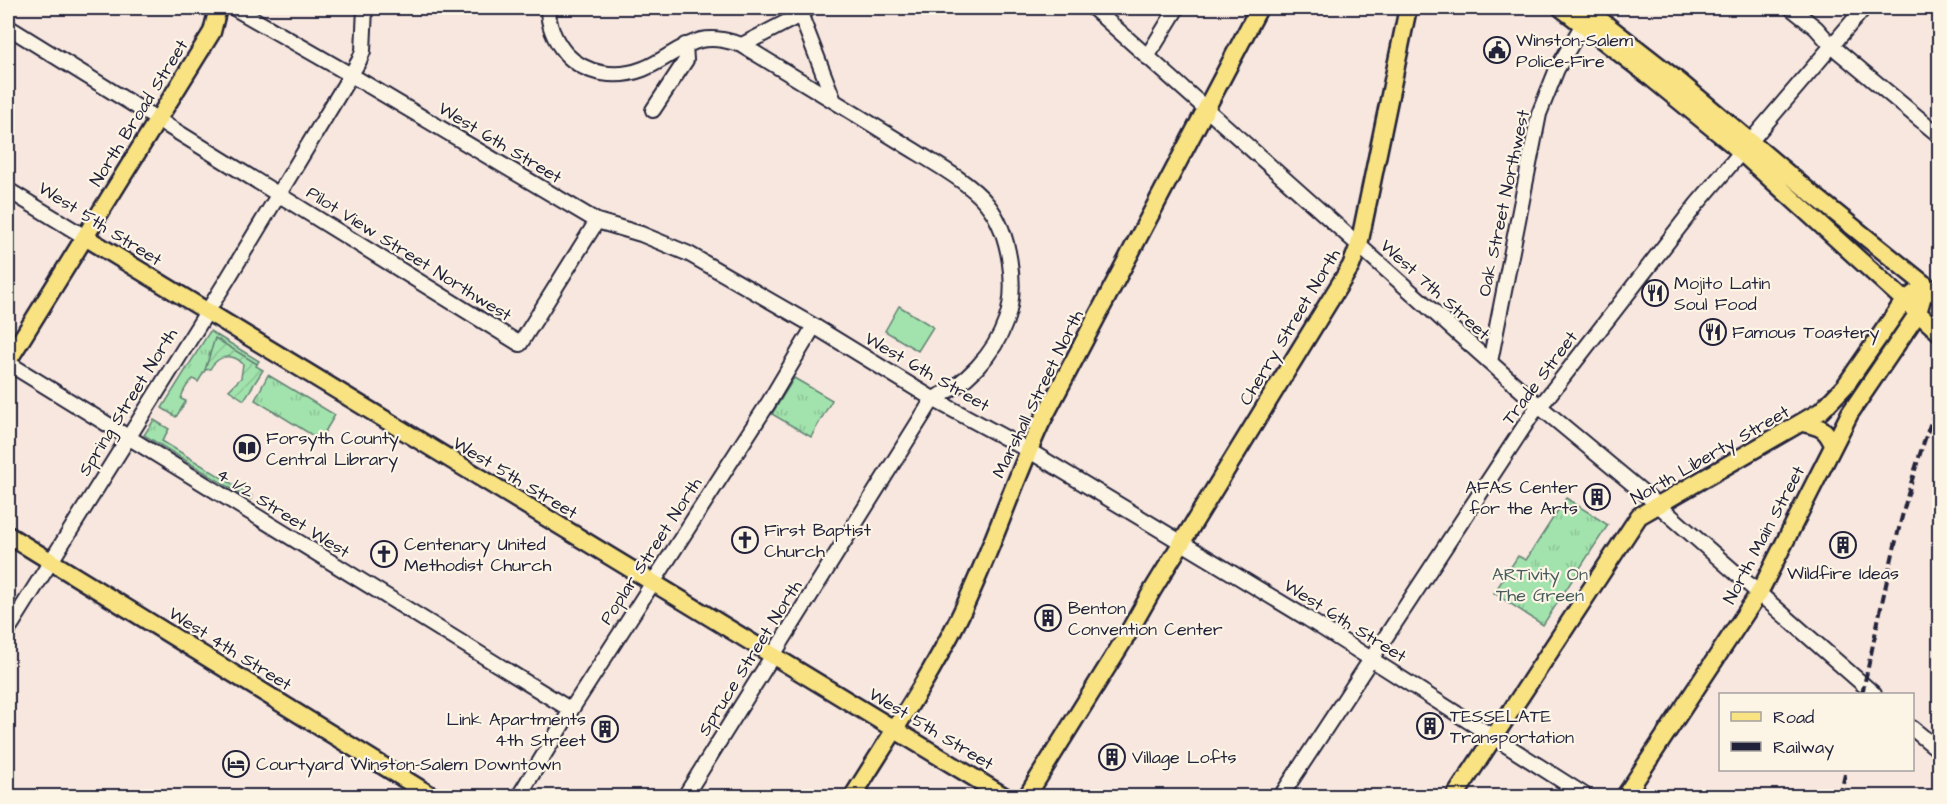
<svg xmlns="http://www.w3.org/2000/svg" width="1947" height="804" viewBox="0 0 1947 804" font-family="'Architects Daughter',sans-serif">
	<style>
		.grass { fill: url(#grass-tufts); stroke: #628274; stroke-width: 1.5 }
		.garden { fill: url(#garden-furrows); stroke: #628274; stroke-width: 1.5 }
		.pitch { fill: #a2e3ad; stroke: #628274; stroke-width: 1.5 }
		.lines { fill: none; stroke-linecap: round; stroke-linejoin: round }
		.minor-casing { stroke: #22223b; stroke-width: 18 }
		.major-casing { stroke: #22223b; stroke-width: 21 }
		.minor { stroke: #fcf5e5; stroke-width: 14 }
		.major { stroke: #f8e281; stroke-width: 16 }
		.rail { stroke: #22223b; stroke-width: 4; stroke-dasharray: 9 4.5; stroke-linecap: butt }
		.labels { text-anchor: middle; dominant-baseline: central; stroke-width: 4.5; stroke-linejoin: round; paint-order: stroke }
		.poi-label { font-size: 18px; fill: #22223b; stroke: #fcf5e5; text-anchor: start }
		.street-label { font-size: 18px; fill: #22223b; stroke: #fcf5e5 }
		.park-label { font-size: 18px; fill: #485c5d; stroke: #fcf5e5 }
	</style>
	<defs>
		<pattern id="grass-tufts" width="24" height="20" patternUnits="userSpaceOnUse" patternTransform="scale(1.5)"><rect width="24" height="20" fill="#a2e3ad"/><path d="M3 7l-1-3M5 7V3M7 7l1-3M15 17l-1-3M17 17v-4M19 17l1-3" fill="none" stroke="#8bc296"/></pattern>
		<pattern id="garden-furrows" width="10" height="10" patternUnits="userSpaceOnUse" patternTransform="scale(1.5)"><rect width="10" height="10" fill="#a2e3ad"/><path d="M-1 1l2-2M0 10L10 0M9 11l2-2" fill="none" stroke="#8bc296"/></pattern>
	</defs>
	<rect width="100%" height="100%" fill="#f8e7de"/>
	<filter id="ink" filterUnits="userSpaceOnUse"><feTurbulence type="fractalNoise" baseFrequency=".0167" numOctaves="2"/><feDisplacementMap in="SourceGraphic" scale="12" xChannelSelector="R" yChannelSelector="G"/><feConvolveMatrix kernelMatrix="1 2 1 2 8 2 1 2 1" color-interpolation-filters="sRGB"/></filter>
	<g filter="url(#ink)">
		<path class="grass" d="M 210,331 L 259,361 L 257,364 L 215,339 L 207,367 L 198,382 L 193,379 C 188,383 182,392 181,399 L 186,401 L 176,417 L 162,408 Z
			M 268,375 L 335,415 L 320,440 L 255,400 Z
			M 794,378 L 832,400 L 811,437 L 772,414 Z
			M 154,420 L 169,429 L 162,441 L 252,496 L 251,499 L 248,499 L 144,435 Z
			M 1566,498 L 1608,525 L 1543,625 L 1494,593 L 1518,556 L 1526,560 Z"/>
		<path class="garden" d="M 215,338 L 257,364 L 256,366 L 263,370 L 244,400 L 229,390 L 241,378 L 243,364 C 232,352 217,356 210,369 L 205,370 Z"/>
		<path class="pitch" d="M 899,306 L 933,327 L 918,351 L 885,331 Z"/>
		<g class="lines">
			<defs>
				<path id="minor" d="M 234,8 L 351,75 L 597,221 L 641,234 L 689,254 L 814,326 L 933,399 L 1028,450 L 1305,617 L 1586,796
					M 548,8 C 548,25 555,41 566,54 C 586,75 617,79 643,69 C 664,61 680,45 701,40 C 716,37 729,41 742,45 C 796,78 849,110 902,143 C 927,159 969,181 987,204 C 1010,232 1018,288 1006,321 C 994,355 965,385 933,399 L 685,796
					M 798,8 L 834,101
					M 1093,8 L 1539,406 L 1657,504 L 1874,694
					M 1791,8 L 1816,28 L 1832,46 L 1940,136
					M 8,27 L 520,344 L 597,221
					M 742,45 L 802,14 L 809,8
					M 1147,57 L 1177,8
					M 653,110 L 686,60 L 685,45
					M 8,190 L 85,237
					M 1490,362 L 1539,114 L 1557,69 L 1583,24
					M 8,363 L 571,710
					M 8,630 L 227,280 L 359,61 L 363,51 L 365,8
					M 1912,728 L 1940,751
					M 519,796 L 571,710 L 769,402 L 814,326
					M 1281,796 L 1533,413 L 1546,399 L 1697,204 L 1864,8"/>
				<path id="major" d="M 1561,8 L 1649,76 L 1732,144 L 1940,333
					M 1585,8 L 1681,83 L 1811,193 L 1940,297
					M 85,237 L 1004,796
					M 8,361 L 212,32 L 218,8
					M 1803,423 C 1820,427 1826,428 1833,445
					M 8,535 L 432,796
					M 1127,635 L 1152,591 L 1351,266 L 1359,245 L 1408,8
					M 853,796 C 889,738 927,682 958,620 C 990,556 1011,488 1041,423 L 1259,8
					M 1027,796 L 1124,640
					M 1455,796 L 1639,516 L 1821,411 L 1845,386 L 1904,301 L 1926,285
					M 1625,796 L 1759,593 L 1850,413 L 1918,313 L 1926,285"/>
			</defs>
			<use href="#minor" class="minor-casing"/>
			<use href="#major" class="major-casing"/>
			<use href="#minor" class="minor"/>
			<use href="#major" class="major"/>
			<path class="rail" d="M 1862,694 C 1885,595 1901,494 1940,399
				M 1840,796 L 1846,770"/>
		</g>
	</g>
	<defs>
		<symbol id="civic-ring" viewBox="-11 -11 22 22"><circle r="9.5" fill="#fcf5e5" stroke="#22223b" stroke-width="1.5"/><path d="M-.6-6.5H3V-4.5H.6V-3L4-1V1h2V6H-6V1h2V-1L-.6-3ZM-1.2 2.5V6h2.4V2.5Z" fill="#22223b"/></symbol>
		<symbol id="restaurant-ring" viewBox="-11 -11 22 22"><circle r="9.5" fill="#fcf5e5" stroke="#22223b" stroke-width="1.5"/><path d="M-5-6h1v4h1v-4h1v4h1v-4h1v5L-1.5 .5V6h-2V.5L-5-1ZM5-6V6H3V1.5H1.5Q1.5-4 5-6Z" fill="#22223b"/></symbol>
		<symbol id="library-ring" viewBox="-11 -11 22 22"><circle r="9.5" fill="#fcf5e5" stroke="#22223b" stroke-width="1.5"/><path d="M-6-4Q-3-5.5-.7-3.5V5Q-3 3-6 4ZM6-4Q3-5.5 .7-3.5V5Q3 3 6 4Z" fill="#22223b"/></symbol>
		<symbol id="building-ring" viewBox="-11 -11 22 22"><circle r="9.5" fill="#fcf5e5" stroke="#22223b" stroke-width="1.5"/><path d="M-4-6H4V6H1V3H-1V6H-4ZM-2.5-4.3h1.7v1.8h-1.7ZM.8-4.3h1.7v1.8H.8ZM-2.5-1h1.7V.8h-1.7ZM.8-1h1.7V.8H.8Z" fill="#22223b"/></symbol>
		<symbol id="church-ring" viewBox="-11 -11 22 22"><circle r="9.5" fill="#fcf5e5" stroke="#22223b" stroke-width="1.5"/><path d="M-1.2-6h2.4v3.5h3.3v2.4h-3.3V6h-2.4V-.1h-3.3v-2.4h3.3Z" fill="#22223b"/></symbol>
		<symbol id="hotel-ring" viewBox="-11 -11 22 22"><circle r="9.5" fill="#fcf5e5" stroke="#22223b" stroke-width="1.5"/><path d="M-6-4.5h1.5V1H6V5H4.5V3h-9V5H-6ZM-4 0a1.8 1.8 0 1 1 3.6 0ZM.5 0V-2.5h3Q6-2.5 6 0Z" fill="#22223b"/></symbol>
	</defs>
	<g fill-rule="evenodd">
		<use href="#civic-ring" x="1482" y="35" width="30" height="30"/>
		<use href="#restaurant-ring" x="1640" y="278" width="30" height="30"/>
		<use href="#restaurant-ring" x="1698" y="317" width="30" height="30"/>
		<use href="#library-ring" x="232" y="433" width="30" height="30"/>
		<use href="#building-ring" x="1582" y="482" width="30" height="30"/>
		<use href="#church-ring" x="730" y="525" width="30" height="30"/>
		<use href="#building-ring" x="1828" y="530" width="30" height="30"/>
		<use href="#church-ring" x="369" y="539" width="30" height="30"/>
		<use href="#building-ring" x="1033" y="603" width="30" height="30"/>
		<use href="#building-ring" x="1415" y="711" width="30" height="30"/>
		<use href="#building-ring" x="590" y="714" width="30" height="30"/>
		<use href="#building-ring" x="1097" y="742" width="30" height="30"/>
		<use href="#hotel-ring" x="221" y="749" width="30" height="30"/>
	</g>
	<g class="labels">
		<g class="poi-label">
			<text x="1516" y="40">Winston-Salem<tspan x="1516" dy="21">Police-Fire</tspan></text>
			<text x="1674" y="283">Mojito Latin<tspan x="1674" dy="21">Soul Food</tspan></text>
			<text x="1732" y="332">Famous Toastery</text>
			<text x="266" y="438">Forsyth County<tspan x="266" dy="21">Central Library</tspan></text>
			<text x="1578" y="487" text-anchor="end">AFAS Center<tspan x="1578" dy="21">for the Arts</tspan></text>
			<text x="764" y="530">First Baptist<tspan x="764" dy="21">Church</tspan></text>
			<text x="404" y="544">Centenary United<tspan x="404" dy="21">Methodist Church</tspan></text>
			<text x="1843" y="573" text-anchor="middle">Wildfire Ideas</text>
			<text x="1068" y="608">Benton<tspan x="1068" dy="21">Convention Center</tspan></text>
			<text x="1450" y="716">TESSELATE<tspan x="1450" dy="21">Transportation</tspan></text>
			<text x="586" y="719" text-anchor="end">Link Apartments<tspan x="586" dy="21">4th Street</tspan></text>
			<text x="1132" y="757">Village Lofts</text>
			<text x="256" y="764">Courtyard Winston-Salem Downtown</text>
		</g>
		<g class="street-label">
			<text transform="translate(139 113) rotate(-58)">North Broad Street</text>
			<text transform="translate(500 143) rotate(31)">West 6th Street</text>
			<text transform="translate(1504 203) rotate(-78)">Oak Street Northwest</text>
			<text transform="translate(100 224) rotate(32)">West 5th Street</text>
			<text transform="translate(409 254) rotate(32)">Pilot View Street Northwest</text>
			<text transform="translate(1435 290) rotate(42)">West 7th Street</text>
			<text transform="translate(1290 327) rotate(-59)">Cherry Street North</text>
			<text transform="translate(927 372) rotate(30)">West 6th Street</text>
			<text transform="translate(1540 378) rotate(-53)">Trade Street</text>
			<text transform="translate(1038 394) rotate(-64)">Marshall Street North</text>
			<text transform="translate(128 402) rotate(-58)">Spring Street North</text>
			<text transform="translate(1710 455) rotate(-30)">North Liberty Street</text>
			<text transform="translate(515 478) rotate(31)">West 5th Street</text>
			<text transform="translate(283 513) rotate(32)">4 1/2 Street West</text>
			<text transform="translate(1764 535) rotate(-62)">North Main Street</text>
			<text transform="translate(651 551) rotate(-57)">Poplar Street North</text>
			<text transform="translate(1345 621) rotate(32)">West 6th Street</text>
			<text transform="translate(230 649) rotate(32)">West 4th Street</text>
			<text transform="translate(750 658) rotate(-58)">Spruce Street North</text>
			<text transform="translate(931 729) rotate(31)">West 5th Street</text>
		</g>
		<g class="park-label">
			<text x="1540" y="574">ARTivity On<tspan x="1540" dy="21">The Green</tspan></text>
		</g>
	</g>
	<rect width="1947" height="804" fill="none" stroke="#fcf5e5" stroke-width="30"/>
	<rect x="15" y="15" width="1917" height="774" fill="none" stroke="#22223b" stroke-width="2" filter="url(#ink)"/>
	<rect x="1719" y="693" width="195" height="78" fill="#fcf5e5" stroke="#a5a1a1" stroke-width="1.5"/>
	<rect x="1731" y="712" width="30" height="9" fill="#f8e281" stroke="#a5a1a1" stroke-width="1.5"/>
	<text x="1773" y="723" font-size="18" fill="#22223b">Road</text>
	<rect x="1731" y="742" width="30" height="9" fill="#22223b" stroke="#a5a1a1" stroke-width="1.5"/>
	<text x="1773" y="753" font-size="18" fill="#22223b">Railway</text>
</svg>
